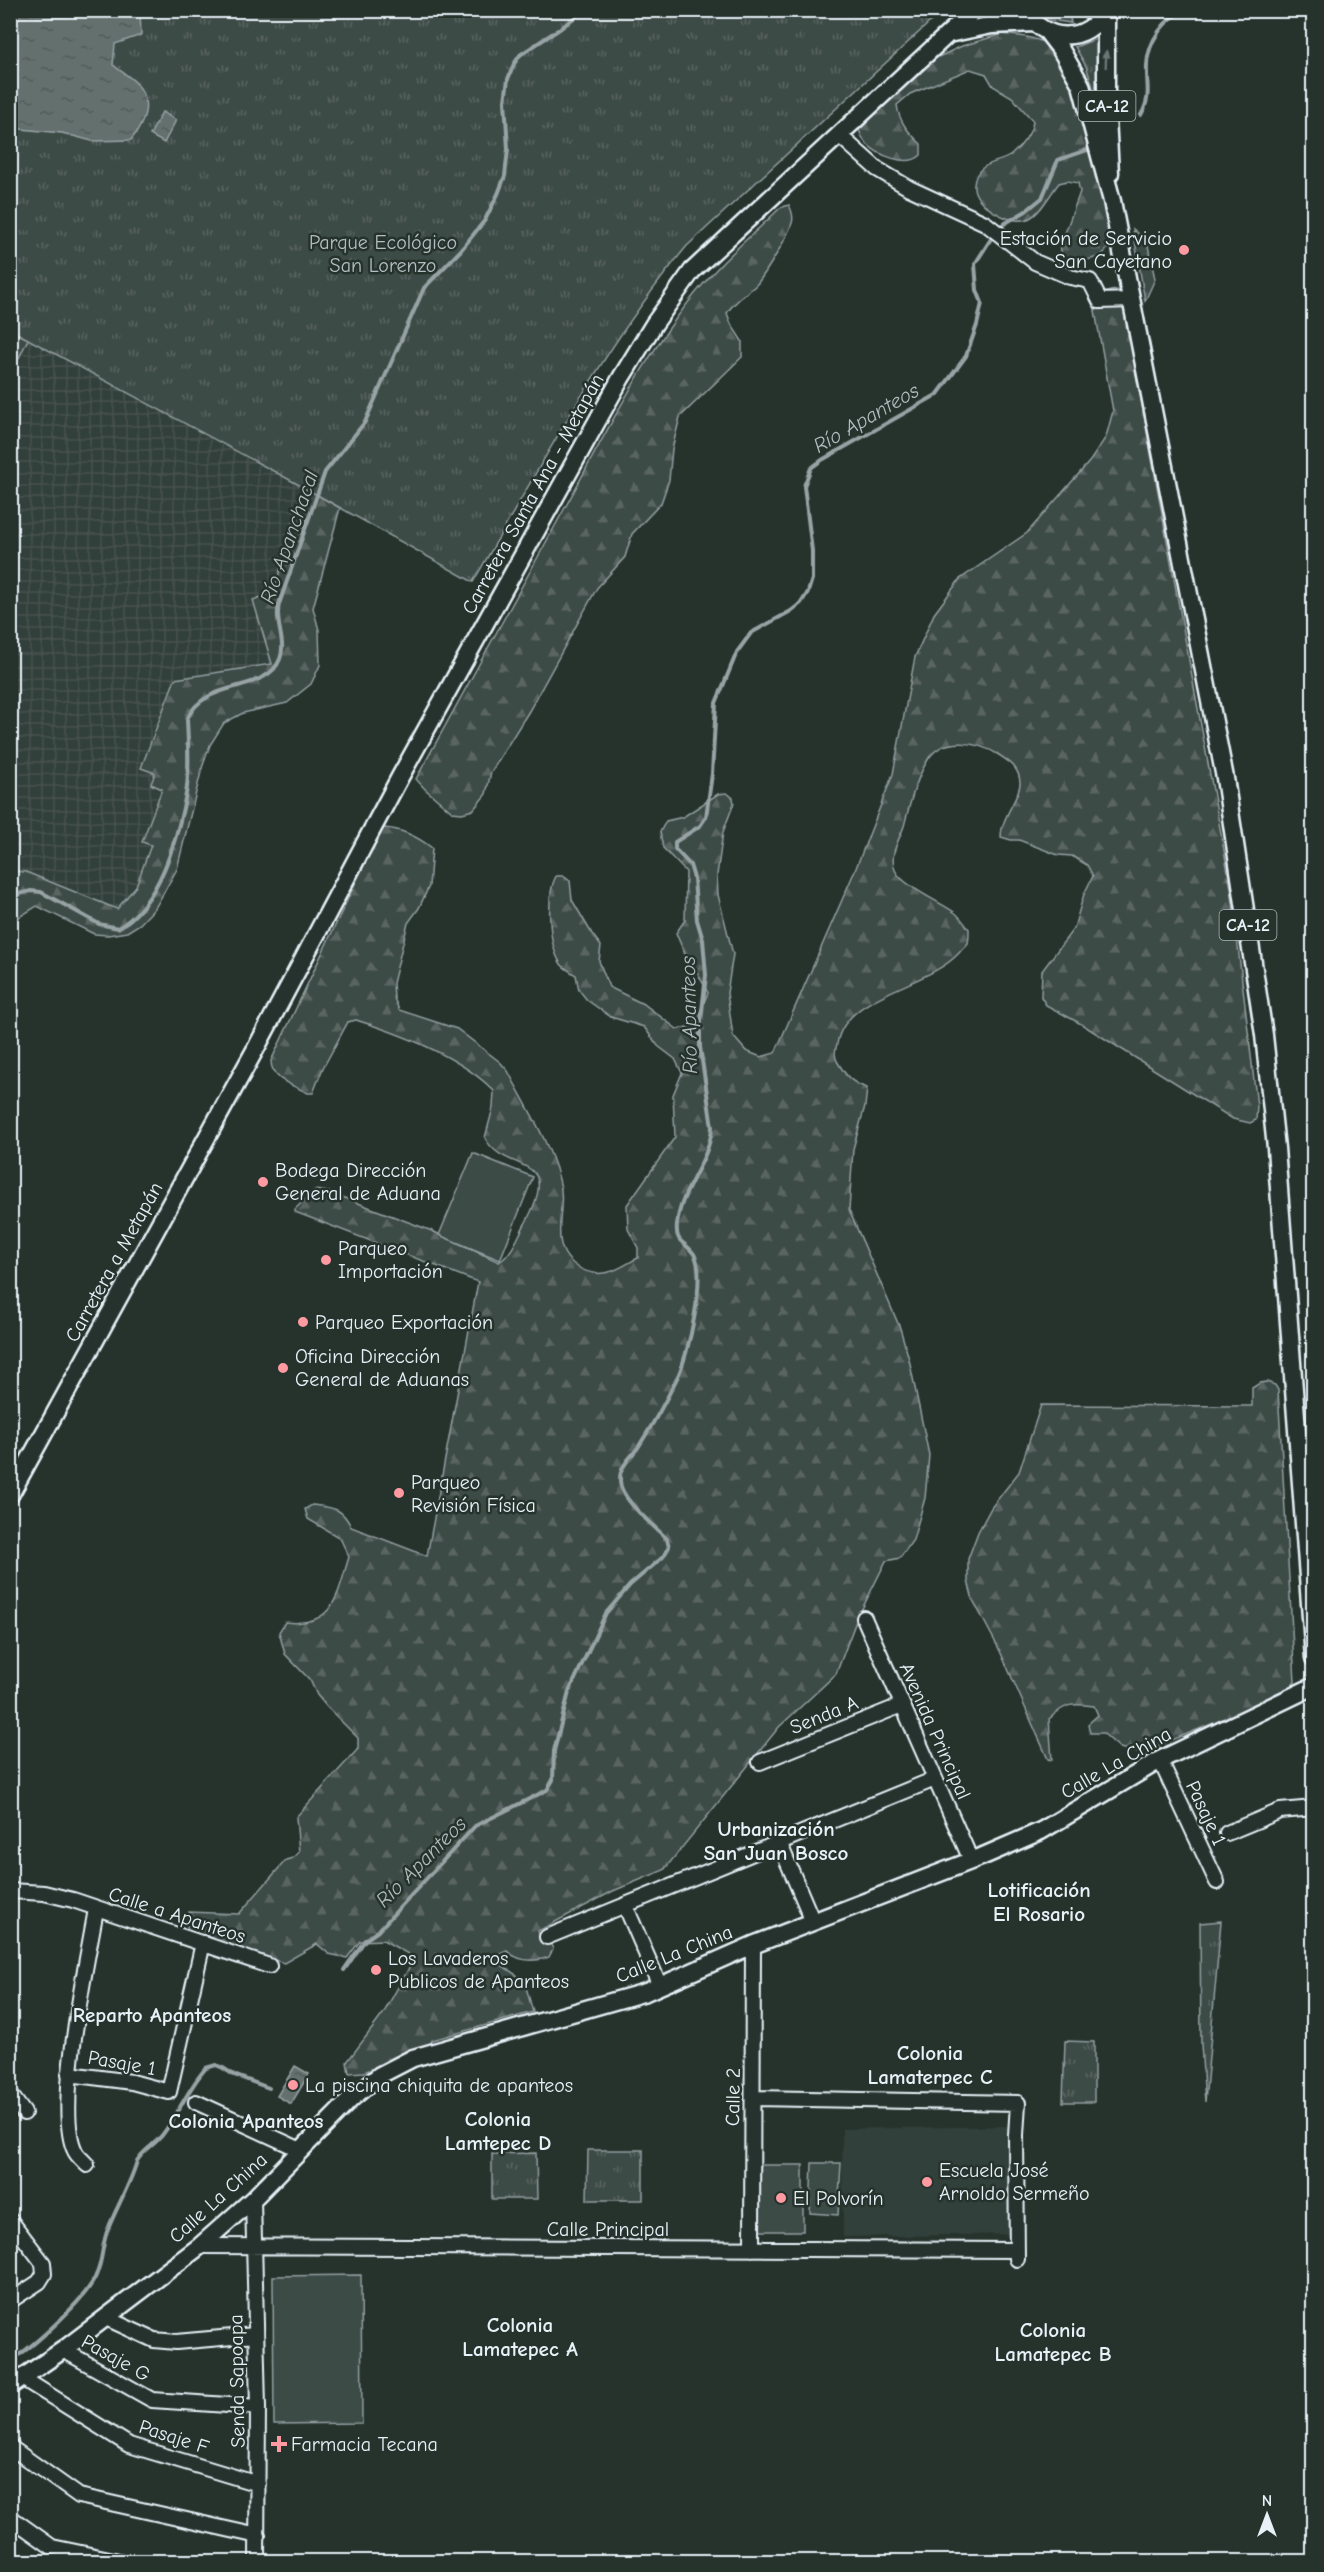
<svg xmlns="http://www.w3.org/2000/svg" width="1324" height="2572" viewBox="0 0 1324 2572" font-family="'Comic Neue',sans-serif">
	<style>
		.built { fill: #333f3a }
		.industrial { fill: url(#industrial-grid) }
		.grass { fill: url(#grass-tufts); stroke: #939ea0; stroke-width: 1.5 }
		.forest { fill: url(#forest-firs); stroke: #939ea0; stroke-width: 1.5 }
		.pitch { fill: #3e4b47; stroke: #939ea0; stroke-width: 1.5 }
		.water { fill: url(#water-ripples); stroke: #98a3a5; stroke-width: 1.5 }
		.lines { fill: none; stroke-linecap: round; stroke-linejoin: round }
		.stream { stroke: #98a3a5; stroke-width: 4 }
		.minor-casing { stroke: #e8f1f8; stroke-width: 18 }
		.major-casing { stroke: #e8f1f8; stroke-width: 21 }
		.minor { stroke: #26332d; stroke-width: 14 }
		.major { stroke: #26332d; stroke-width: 16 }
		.oneway { fill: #6a7674 }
		.poi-dot { fill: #ff9aa2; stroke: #26332d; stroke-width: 2 }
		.labels { text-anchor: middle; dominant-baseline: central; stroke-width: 5; stroke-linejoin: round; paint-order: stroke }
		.shield { fill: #26332d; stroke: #aeb8bb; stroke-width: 1.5 }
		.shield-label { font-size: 18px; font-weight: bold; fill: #e8f1f8 }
		.poi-label { font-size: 20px; fill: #e8f1f8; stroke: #26332d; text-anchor: start }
		.park-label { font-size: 20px; fill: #b5bfc3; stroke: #26332d }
		.street-label { font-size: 20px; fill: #e8f1f8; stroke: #26332d }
		.water-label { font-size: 21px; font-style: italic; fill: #b3bdc0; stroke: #26332d }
		.neighbourhood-label { font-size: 21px; font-weight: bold; fill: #e8f1f8; stroke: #26332d }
	</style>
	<defs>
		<pattern id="industrial-grid" width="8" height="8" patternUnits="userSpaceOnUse" patternTransform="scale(1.5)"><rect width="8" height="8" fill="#333f3a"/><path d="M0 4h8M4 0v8" fill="none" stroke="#47524e"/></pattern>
		<pattern id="grass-tufts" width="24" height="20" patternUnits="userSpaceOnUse" patternTransform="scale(1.5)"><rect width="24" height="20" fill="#3e4b47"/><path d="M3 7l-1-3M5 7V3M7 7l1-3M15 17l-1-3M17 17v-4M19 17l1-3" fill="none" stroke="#5a6562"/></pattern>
		<pattern id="forest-firs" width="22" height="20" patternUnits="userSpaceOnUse" patternTransform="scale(1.5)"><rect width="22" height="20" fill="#3e4b47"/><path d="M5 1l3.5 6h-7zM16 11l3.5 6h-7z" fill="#5a6562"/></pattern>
		<pattern id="water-ripples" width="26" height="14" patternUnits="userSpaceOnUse" patternTransform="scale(1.5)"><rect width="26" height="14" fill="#636f6d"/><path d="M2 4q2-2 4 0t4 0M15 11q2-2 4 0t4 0" fill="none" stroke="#535a5a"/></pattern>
	</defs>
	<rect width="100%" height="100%" fill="#26332d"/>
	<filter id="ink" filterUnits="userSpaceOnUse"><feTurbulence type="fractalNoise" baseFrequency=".0167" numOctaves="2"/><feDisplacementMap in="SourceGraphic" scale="12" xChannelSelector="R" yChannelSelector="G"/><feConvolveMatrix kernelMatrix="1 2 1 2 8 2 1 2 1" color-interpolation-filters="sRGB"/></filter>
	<g filter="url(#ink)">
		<path class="built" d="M 1011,2126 L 1012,2234 L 843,2237 L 842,2129 Z"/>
		<path class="industrial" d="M 28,339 L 303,487 L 274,592 L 253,600 L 272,664 L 141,768 L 155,773 L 162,789 L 142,841 L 151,844 L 136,886 L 117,909 L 26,872 L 11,871 L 10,378 Z"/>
		<path class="grass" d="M 10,11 L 942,11 L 687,246 C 602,348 540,468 473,582 L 303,487 L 11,330 Z
			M 1039,11 L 1069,11 L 1071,23 L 1051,20 Z
			M 1101,37 L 1098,99 L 1097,99 L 1086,66 L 1075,47 Z
			M 1133,229 L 1147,241 L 1155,279 L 1145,301 Z
			M 1221,1921 L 1205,2102 L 1201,2044 L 1200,1923 Z
			M 1065,2041 L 1094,2042 L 1094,2102 L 1063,2102 Z
			M 588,2150 L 643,2150 L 643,2200 L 587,2200 Z
			M 536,2153 L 537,2199 L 492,2199 L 492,2154 Z"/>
		<path class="forest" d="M 1002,34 C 1016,36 1038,36 1050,47 C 1057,54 1065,68 1069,78 C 1080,99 1114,229 1108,247 C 1102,262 1076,262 1063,258 L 1060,247 L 1080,192 L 1078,183 L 1067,181 L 1059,183 C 1050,194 1042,211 1030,218 C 1013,228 972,204 974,185 C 976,161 999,164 1011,155 C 1021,147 1032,133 1033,121 L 1012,97 L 993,86 L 986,74 L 970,69 L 910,94 L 897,105 C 899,122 909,133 921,144 L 921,155 C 908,168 877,155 866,143 C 863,140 861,135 859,130 L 932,60 L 962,46 Z
			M 789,205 C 792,211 794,217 792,223 C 787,238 767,271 757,284 C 747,294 735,300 727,313 L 731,324 L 742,341 L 742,357 L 680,417 L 672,449 L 669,480 L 661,503 L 632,534 L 625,557 L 597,588 L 529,711 L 491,772 L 486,794 L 473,810 L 462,813 L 452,812 L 425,789 L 416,779 C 466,687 517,596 567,504 C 609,427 652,340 712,274 C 732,251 758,230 780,208 Z
			M 1115,290 L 1121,291 L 1231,888 L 1257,1106 L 1256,1120 L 1250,1123 L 1233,1119 L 1083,1025 L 1046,1005 L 1041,997 L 1042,971 L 1074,928 L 1084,894 L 1093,876 L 1087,865 L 1072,856 L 1058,855 L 1019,840 L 1011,840 L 1001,837 C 1001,817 1021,796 1020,782 C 1019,768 1010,762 999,755 C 980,743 945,735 929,758 C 916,778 910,804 904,826 C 899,841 889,854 895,870 C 901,885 940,902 954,912 C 960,916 964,923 969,929 C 969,933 969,939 968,943 C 966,946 961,950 959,953 C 927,988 845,993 837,1044 C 835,1051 834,1055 837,1061 C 846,1076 850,1082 867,1088 L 865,1106 L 853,1149 L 849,1210 L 900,1328 L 909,1359 L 929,1455 L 925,1498 L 913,1540 L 900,1558 L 886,1561 L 856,1621 L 836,1674 L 779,1727 L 664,1870 L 613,1891 L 538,1931 L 540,1937 L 550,1942 L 553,1949 L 549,1957 C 534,1962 519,1962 507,1951 L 500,1954 L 498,1963 L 524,1980 L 533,2012 L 432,2040 L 430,2046 L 364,2072 L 349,2073 L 347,2062 L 383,2014 L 411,1964 L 410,1955 L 383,1940 L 360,1941 L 347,1958 L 329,1954 L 317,1944 L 284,1963 L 190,1933 L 187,1927 L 189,1912 L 239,1914 L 286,1860 L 293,1858 L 299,1852 L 296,1817 L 358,1749 L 358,1738 L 326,1706 L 317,1695 L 310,1680 L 285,1654 L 279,1632 L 285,1622 C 335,1628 337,1595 349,1557 L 340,1538 L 308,1519 L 305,1509 L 312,1505 C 333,1508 342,1507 351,1527 L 427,1556 L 478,1282 L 295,1212 L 295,1209 L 315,1190 L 329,1192 L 432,1231 L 499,1262 C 512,1255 518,1236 525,1224 C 565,1150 505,1176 485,1138 L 493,1108 L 494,1091 C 461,1057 401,1034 356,1020 L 348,1022 L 323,1068 L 313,1093 L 308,1093 C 293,1085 271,1080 271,1061 L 380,831 L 384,828 C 401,829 418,837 432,848 L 429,886 L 419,908 L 408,923 L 393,983 L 394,998 L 399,1010 L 457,1029 L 500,1062 L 508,1071 C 525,1104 550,1143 559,1179 C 565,1199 558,1218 560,1238 C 562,1262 586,1278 609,1272 C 619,1270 629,1262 638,1258 L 638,1248 L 628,1229 L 627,1205 L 675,1137 L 673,1095 L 682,1073 L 675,1059 L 658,1046 L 644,1027 L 611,1017 L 587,1000 L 579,990 L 576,975 C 571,972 564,968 561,964 C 548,945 546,895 556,876 L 563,876 L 570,881 L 572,900 L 592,934 L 601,946 L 599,961 L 609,987 L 645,1005 L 677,1029 L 693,1026 L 708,993 L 696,970 L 690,966 L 676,933 L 685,920 L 686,872 L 663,848 L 660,832 L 666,821 L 683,817 L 718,794 L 727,793 L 733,798 L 734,803 L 723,832 L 717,875 L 718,895 L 733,954 L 727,993 L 733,1036 L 746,1051 L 761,1057 L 775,1053 L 856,868 L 893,774 L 915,657 L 934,614 L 960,579 L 1027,533 L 1090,461 L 1106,437 L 1113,411 L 1094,305 C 1097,295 1104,292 1115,290 Z
			M 10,330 L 28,339 L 17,362 L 11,360 Z
			M 303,487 L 340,508 L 313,608 L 319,630 L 320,665 L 311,684 L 287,703 L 243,713 L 224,723 L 210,745 L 202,768 L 177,869 L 155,908 L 140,924 L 127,932 L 108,935 L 94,934 L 37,906 L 11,922 L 11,871 L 26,872 L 117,909 L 136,886 L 151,845 L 142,842 L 162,789 L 151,784 L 155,773 L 141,768 L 175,679 L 272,664 L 253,600 L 274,592 Z
			M 1267,1382 L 1275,1385 L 1278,1390 L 1295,1682 L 1290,1688 L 1229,1717 L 1140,1753 L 1120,1748 L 1103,1733 L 1090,1733 L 1088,1724 L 1098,1715 L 1094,1706 C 1072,1703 1066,1703 1049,1719 L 1052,1760 L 1048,1759 L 1000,1651 L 973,1600 L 968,1581 L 968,1559 L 978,1532 L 991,1508 L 1019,1472 L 1041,1405 L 1252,1406 L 1252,1388 L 1260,1383 Z"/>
		<path class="pitch" d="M 473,1153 L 533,1177 L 500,1260 L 439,1235 Z
			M 812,2163 L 841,2163 L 838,2215 L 810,2213 Z
			M 759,2165 L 803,2165 L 803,2231 L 759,2231 Z
			M 361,2275 L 362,2423 L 274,2424 L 273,2276 Z"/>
		<path class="water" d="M 11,10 L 140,11 L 141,35 L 115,44 L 113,65 C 120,71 130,76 136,83 C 153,101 145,123 131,140 L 92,141 L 62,133 L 11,128 Z
			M 162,112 L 176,120 L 164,143 L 150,135 Z
			M 295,2066 L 309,2074 L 291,2104 L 277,2096 Z"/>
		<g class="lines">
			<path class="stream" d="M 1141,115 C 1152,95 1146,86 1147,65 C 1148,42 1164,18 1186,10
				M 997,228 L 1026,211 L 1042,198 L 1058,160 L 1087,150
				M 10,896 L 31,891 L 41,892 L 99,924 L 118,928 C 160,904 177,839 186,794 C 190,771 188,743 187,719 C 206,677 266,695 280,659 C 287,641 274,623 279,604 L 325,472 L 365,422 L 424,288 L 461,250 L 485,220 L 498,194 L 505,176 L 508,149 L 505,101 L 508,79 L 514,64 L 520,55 L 561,28 L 575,17 L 579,10
				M 344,1970 L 365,1940 L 378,1931 L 475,1826 L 547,1790 L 553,1780 L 554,1751 L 569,1692 L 606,1613 L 630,1585 L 663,1557 L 669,1547 L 667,1539 C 654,1526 620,1499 620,1481 C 620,1480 620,1472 621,1472 C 624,1462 634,1454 639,1446 C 653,1424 666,1401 677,1378 C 688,1357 707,1275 694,1254 C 686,1242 675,1244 677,1225 C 680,1189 710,1162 712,1127 L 700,1047 L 700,1030 L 706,975 L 703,940 L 697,920 L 694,878 L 690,865 L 675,849 L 675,842 L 700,826 L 706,817 L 712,774 L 716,703 L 737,652 L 751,633 L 791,611 L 801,603 L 808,592 L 812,579 L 812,551 L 804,486 L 811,468 L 822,460 L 938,394 L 966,356 L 977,325 L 982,303 L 977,290 L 975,264 L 994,234
				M 10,2361 C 33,2347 89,2297 97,2273 C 103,2259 102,2243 108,2229 C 117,2206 130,2185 137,2161 C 143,2150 155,2145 163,2134 C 179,2113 188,2088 206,2068 L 216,2065 L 223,2068 L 234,2075 L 269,2088"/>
			<defs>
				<path id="minor" d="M 839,135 L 877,169 L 909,188 L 985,223 L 1035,262 L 1070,277 L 1090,281 L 1100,301 L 1131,300
					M 864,1618 L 971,1860
					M 1160,1760 L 1217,1882
					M 760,1762 L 902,1705
					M 1227,1833 L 1280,1811 L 1314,1808
					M 779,1842 L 813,1922
					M 10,1891 L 44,1893 L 73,1900 L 269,1966
					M 625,1905 L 660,1986
					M 547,1937 L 935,1779
					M 69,2074 L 132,2082 L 169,2092 L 203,1943
					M 10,2094 L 24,2113
					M 753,2098 L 1018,2103 L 1016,2135 L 1017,2259
					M 196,2102 L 301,2150
					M 87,2165 C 83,2160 77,2156 75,2151 C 54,2110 88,1958 96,1909
					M 253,2199 L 258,2407 L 257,2562
					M 10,2220 L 43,2263 L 44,2274 L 39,2282 L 10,2301
					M 200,2246 L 1017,2250
					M 752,2249 L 753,1945
					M 106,2318 L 154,2340 L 176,2342 L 255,2335
					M 63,2350 L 152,2400 L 258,2407
					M 22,2378 L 129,2445 L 258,2484
					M 10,2447 L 79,2496 L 258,2536
					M 10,2517 L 52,2547 L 124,2562"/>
				<path id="major" d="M 1025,10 C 1043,43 1088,45 1105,10
					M 1106,10 L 1106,98 L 1110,173
					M 1048,33 L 1061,50 L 1081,85 L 1112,201 L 1225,778 L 1264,1035 L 1276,1148 L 1314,1658
					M 948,34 L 992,25 L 1034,23
					M 10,1495 L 255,1050 L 400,777 L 621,378 L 654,324 L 692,271 L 974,10
					M 10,2386 L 63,2350 L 200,2246 L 253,2199 L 352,2098 L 380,2075 L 413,2058 L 646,1992 L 753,1945 L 981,1857 L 1041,1831 L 1160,1760 L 1314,1686"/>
			</defs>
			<use href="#minor" class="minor-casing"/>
			<use href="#major" class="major-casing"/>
			<use href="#minor" class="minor"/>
			<use href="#major" class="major"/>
		</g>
		<defs><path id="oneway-solid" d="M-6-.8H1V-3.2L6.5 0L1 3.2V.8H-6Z" transform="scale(1.5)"/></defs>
		<use class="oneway" href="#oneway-solid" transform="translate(1106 59) rotate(-88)"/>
	</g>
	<g class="poi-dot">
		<circle cx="1184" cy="250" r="6"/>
		<circle cx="263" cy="1182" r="6"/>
		<circle cx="326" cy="1260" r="6"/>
		<circle cx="303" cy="1322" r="6"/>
		<circle cx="283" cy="1368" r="6"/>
		<circle cx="399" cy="1493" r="6"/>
		<circle cx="376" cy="1970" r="6"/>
		<circle cx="293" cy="2085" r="6"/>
		<circle cx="927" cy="2182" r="6"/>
		<circle cx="781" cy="2198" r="6"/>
		<path d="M276 2435h6v6h6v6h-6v6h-6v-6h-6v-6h6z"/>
	</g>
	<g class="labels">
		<g class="shield">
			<rect x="1078.5" y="91" width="57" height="30" rx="4.5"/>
			<rect x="1219.5" y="910" width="57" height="30" rx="4.5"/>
		</g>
		<g class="shield-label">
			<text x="1107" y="106">CA-12</text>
			<text x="1248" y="925">CA-12</text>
		</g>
		<g class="poi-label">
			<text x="1172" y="238" text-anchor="end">Estación de Servicio<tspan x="1172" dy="23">San Cayetano</tspan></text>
			<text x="275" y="1170">Bodega Dirección<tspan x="275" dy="23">General de Aduana</tspan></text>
			<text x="338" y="1248">Parqueo<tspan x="338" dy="23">Importación</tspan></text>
			<text x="315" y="1322">Parqueo Exportación</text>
			<text x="295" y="1356">Oficina Dirección<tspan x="295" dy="23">General de Aduanas</tspan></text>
			<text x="411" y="1482">Parqueo<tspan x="411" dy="23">Revisión Física</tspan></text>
			<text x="388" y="1958">Los Lavaderos<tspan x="388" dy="23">Publicos de Apanteos</tspan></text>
			<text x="305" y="2085">La piscina chiquita de apanteos</text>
			<text x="939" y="2170">Escuela José<tspan x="939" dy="23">Arnoldo Sermeño</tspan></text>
			<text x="793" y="2198">El Polvorín</text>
			<text x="291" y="2444">Farmacia Tecana</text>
		</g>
		<g class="park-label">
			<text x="383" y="242">Parque Ecológico<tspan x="383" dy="23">San Lorenzo</tspan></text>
		</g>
		<g class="street-label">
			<text transform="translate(533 494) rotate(-61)">Carretera Santa Ana - Metapán</text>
			<text transform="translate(114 1262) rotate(-61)">Carretera a Metapán</text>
			<text transform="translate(824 1715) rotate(-22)">Senda A</text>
			<text transform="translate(935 1731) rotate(66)">Avenida Principal</text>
			<text transform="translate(1116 1763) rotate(-30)">Calle La China</text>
			<text transform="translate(1206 1813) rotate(65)">Pasaje 1</text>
			<text transform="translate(177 1915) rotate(18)">Calle a Apanteos</text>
			<text transform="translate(674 1954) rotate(-22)">Calle La China</text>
			<text transform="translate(122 2063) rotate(10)">Pasaje 1</text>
			<text transform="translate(733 2097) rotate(-89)">Calle 2</text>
			<text transform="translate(218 2198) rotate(-42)">Calle La China</text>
			<text x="608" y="2229">Calle Principal</text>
			<text transform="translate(116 2358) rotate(29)">Pasaje G</text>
			<text transform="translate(237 2381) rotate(-91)">Senda Sapoapa</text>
			<text transform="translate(174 2437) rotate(18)">Pasaje F</text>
		</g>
		<g class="water-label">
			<text transform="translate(866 418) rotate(-30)">Río Apanteos</text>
			<text transform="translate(289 537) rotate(-71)">Río Apanchacal</text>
			<text transform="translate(689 1015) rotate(-91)">Río Apanteos</text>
			<text transform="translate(421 1862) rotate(-45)">Río Apanteos</text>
		</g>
		<g class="neighbourhood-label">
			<text x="776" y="1829">Urbanización<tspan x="776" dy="24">San Juan Bosco</tspan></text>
			<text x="1039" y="1890">Lotificación<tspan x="1039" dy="24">El Rosario</tspan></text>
			<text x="152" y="2015">Reparto Apanteos</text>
			<text x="930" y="2053">Colonia<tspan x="930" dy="24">Lamaterpec C</tspan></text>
			<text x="498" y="2119">Colonia<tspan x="498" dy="24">Lamtepec D</tspan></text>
			<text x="246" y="2121">Colonia Apanteos</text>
			<text x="520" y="2325">Colonia<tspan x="520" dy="24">Lamatepec A</tspan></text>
			<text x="1053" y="2330">Colonia<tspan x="1053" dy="24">Lamatepec B</tspan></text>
		</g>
	</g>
	<rect width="1324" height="2572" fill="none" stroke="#26332d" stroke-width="36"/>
	<rect x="18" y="18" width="1288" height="2536" fill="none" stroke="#e8f1f8" stroke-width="2" filter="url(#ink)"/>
	<g transform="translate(1267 2515)" stroke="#26332d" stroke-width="4.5" paint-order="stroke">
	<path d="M0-4.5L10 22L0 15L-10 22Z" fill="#e8f1f8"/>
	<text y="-9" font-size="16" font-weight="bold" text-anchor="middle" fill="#e8f1f8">N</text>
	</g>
</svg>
